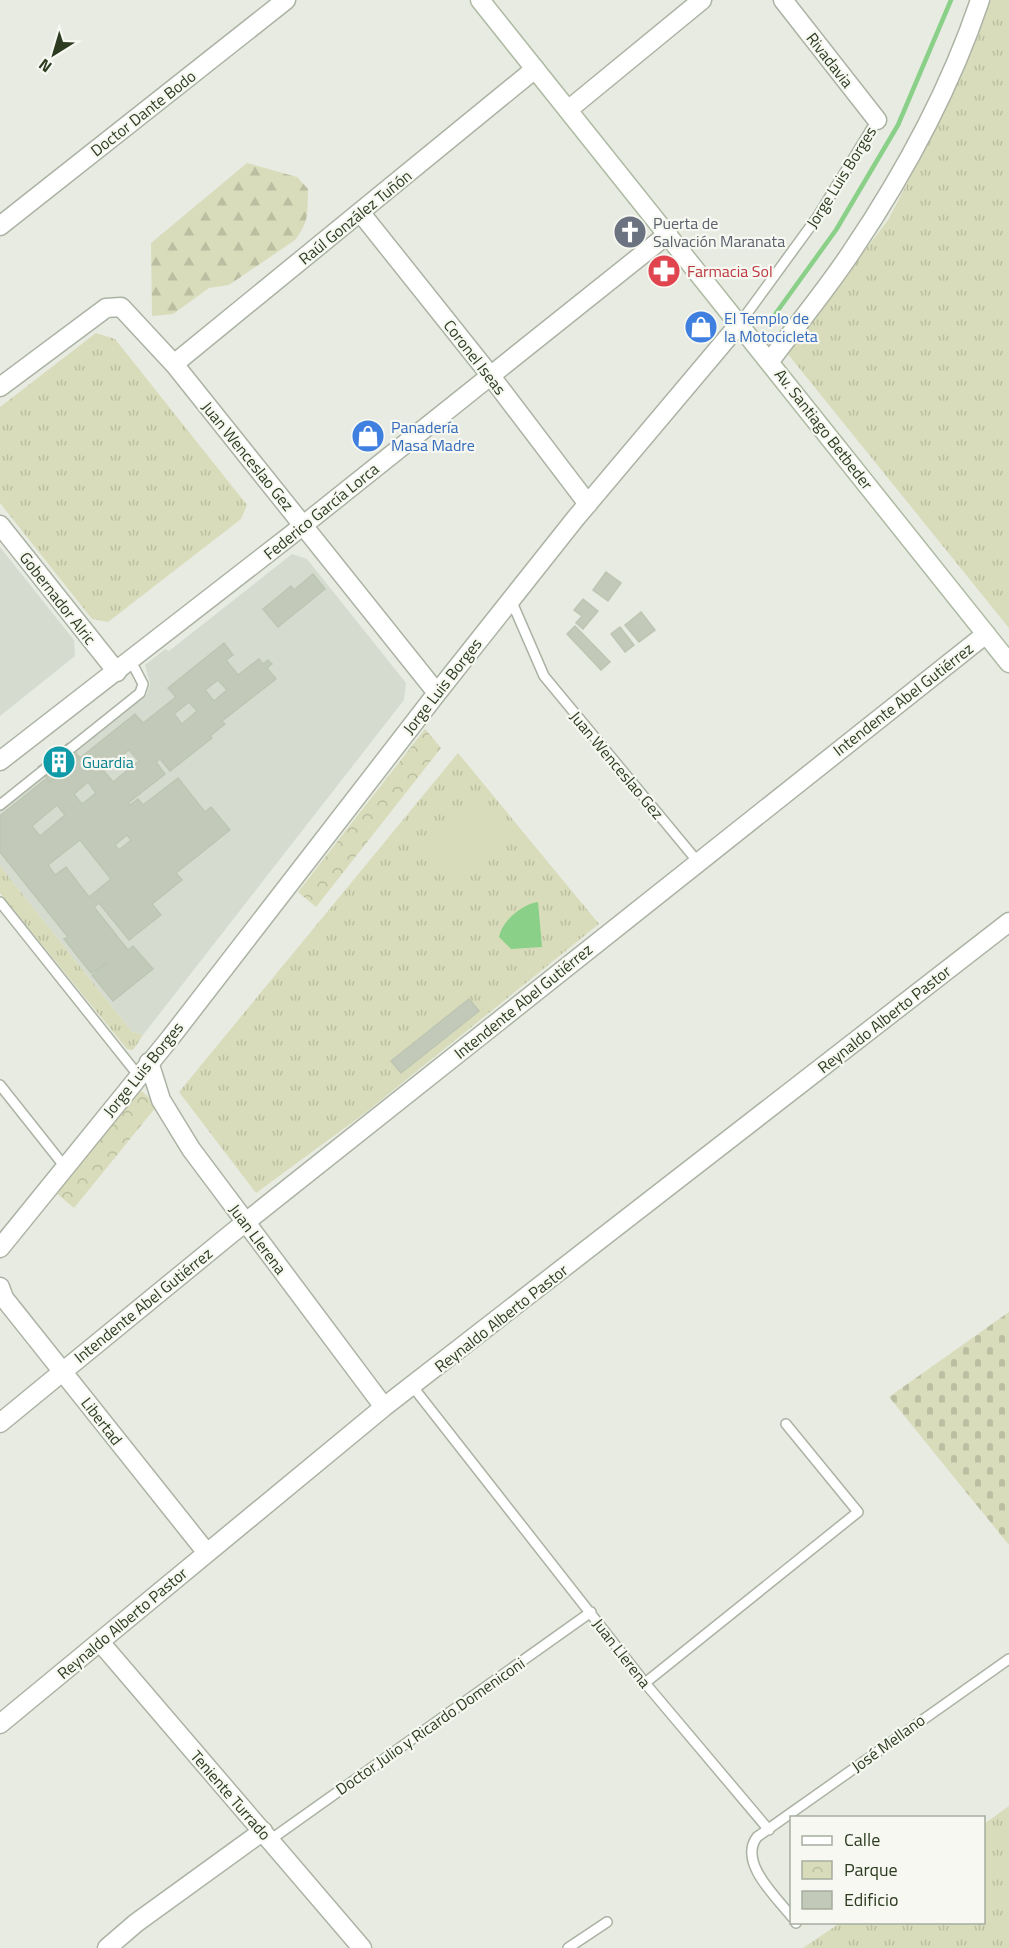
<svg xmlns="http://www.w3.org/2000/svg" width="1009" height="1948" viewBox="0 0 1009 1948" font-family="'Titillium Web',sans-serif">
	<style>
		.built { fill: #d6dbcf }
		.grass { fill: url(#grass-tufts) }
		.forest { fill: url(#forest-firs) }
		.cemetery { fill: url(#cemetery-stones) }
		.park { fill: url(#park-crowns) }
		.pitch { fill: #d9dcba }
		.water { fill: #8ad089 }
		.lines { fill: none; stroke-linecap: round; stroke-linejoin: round }
		.stream { stroke: #8ad089; stroke-width: 4.5 }
		.building { fill: #c2c9b9; stroke: #bdc5b3; stroke-width: 1.5; fill-rule: evenodd }
		.lane-casing { stroke: #abb3a4; stroke-width: 12 }
		.street-casing { stroke: #abb3a4; stroke-width: 21 }
		.secondary-casing { stroke: #aebaa2; stroke-width: 21 }
		.lane { stroke: #fff; stroke-width: 9 }
		.street { stroke: #fff; stroke-width: 18 }
		.secondary { stroke: #fff; stroke-width: 18 }
		.labels { text-anchor: middle; dominant-baseline: central; stroke-width: 4.5; stroke-linejoin: round; paint-order: stroke }
		.street-label { font-size: 16px; fill: #2d3c21; stroke: #f6f8f1 }
		.worship-label { font-size: 16px; fill: #5b616d; stroke: #f6f8f1; text-anchor: start }
		.health-label { font-size: 16px; fill: #be3a42; stroke: #f6f8f1; text-anchor: start }
		.shop-label { font-size: 16px; fill: #366cbe; stroke: #f6f8f1; text-anchor: start }
		.culture-label { font-size: 16px; fill: #0d838f; stroke: #f6f8f1; text-anchor: start }
	</style>
	<defs>
		<pattern id="grass-tufts" width="24" height="20" patternUnits="userSpaceOnUse" patternTransform="scale(1.5)"><rect width="24" height="20" fill="#d9dcba"/><path d="M3 7l-1-3M5 7V3M7 7l1-3M15 17l-1-3M17 17v-4M19 17l1-3" fill="none" stroke="#bbbea0"/></pattern>
		<pattern id="forest-firs" width="22" height="20" patternUnits="userSpaceOnUse" patternTransform="scale(1.5)"><rect width="22" height="20" fill="#d9dcba"/><path d="M5 1l3.5 6h-7zM16 11l3.5 6h-7z" fill="#bbbea0"/></pattern>
		<pattern id="cemetery-stones" width="16" height="16" patternUnits="userSpaceOnUse" patternTransform="scale(1.5)"><rect width="16" height="16" fill="#d9dcba"/><path d="M2 7V4a2 2 0 0 1 4 0v3zM10 15v-3a2 2 0 0 1 4 0v3z" fill="#bbbea0"/></pattern>
		<pattern id="park-crowns" width="20" height="18" patternUnits="userSpaceOnUse" patternTransform="scale(1.5)"><rect width="20" height="18" fill="#d9dcba"/><path d="M2 6a3 3 0 1 1 6 0M12 15a3 3 0 1 1 6 0" fill="none" stroke="#bbbea0"/></pattern>
	</defs>
	<rect width="100%" height="100%" fill="#e7ebe1"/>
	<path class="built" d="M 0,547 L 74,640 L 75,656 L 0,716 Z
		M 292,554 L 307,559 L 406,683 L 404,700 L 143,1035 L 132,1032 L 0,866 L 0,811 L 147,694 L 150,684 L 145,665 L 165,649 L 169,651 Z"/>
	<path class="grass" d="M 991,0 L 1009,0 L 1009,628 L 787,353 L 888,220 L 922,155 Z
		M 96,333 L 115,339 L 247,505 L 241,519 L 108,622 L 92,619 L 0,503 L 0,407 Z
		M 458,753 L 599,924 L 365,1113 L 256,1193 L 179,1092 Z
		M 0,866 L 132,1032 L 143,1035 L 133,1050 L 127,1049 L 0,893 Z
		M 1009,1806 L 1009,1948 L 803,1948 L 840,1923 L 984,1922 L 984,1824 Z"/>
	<path class="forest" d="M 247,163 L 297,177 L 308,189 C 307,213 310,220 295,240 L 229,285 L 209,288 L 173,314 L 152,316 L 151,243 Z"/>
	<path class="cemetery" d="M 1009,1312 L 1009,1545 L 889,1397 Z"/>
	<path class="park" d="M 425,729 L 441,748 L 316,907 L 298,892 Z
		M 138,1088 L 153,1101 L 156,1107 L 74,1208 L 56,1193 Z"/>
	<path class="pitch" d="M 472,800 L 505,826 L 458,883 L 426,857 Z"/>
	<path class="water" d="M 538,902 L 542,947 L 511,949 L 499,937 C 502,921 522,904 538,902 Z"/>
	<g class="lines">
		<path class="stream" d="M 771,320 L 836,230 L 898,125 L 951,0"/>
	</g>
	<path class="building" d="M 606,572 L 621,583 L 608,601 L 593,590 Z
		M 313,574 L 325,589 L 278,627 L 263,609 L 291,586 L 294,590 Z
		M 583,599 L 598,611 L 583,629 L 576,623 L 582,616 L 574,610 Z
		M 641,612 L 655,630 L 639,642 L 625,625 Z
		M 575,626 L 610,662 L 601,670 L 567,634 Z
		M 620,627 L 634,645 L 625,652 L 611,634 Z
		M 224,643 L 233,655 L 226,660 L 238,675 L 259,659 L 263,664 L 268,660 L 272,664 L 267,668 L 276,679 L 222,721 L 225,724 L 210,736 L 212,738 L 170,771 L 160,759 L 156,762 L 165,774 L 128,803 L 130,805 L 138,799 L 143,805 L 178,778 L 205,812 L 211,807 L 230,830 L 176,873 L 182,880 L 152,904 L 161,915 L 129,940 L 99,903 L 94,907 L 128,950 L 133,946 L 153,969 L 113,1001 L 92,975 L 107,963 L 91,973 L 64,939 L 68,937 L 0,852 L 0,816 L 47,778 L 50,782 L 135,714 L 143,723 L 176,697 L 168,688 ZM 218,680 L 227,690 L 214,701 L 205,690 ZM 189,702 L 197,711 L 182,724 L 174,714 ZM 129,750 L 139,761 L 113,782 L 103,770 ZM 88,782 L 96,793 L 82,804 L 74,794 ZM 57,805 L 65,815 L 40,836 L 32,826 ZM 127,835 L 131,840 L 119,850 L 115,845 ZM 80,840 L 111,879 L 89,897 L 66,867 L 55,875 L 48,865 Z
		M 68,743 L 80,758 L 50,782 L 38,767 Z
		M 469,999 L 479,1011 L 401,1073 L 391,1061 Z"/>
	<g class="lines">
		<defs>
			<path id="lane" d="M 740,323 L 818,216 L 877,120
				M 511,600 L 544,676 L 698,862
				M 0,805 L 140,693 L 143,684 L 131,661
				M 0,902 L 138,1075
				M 0,1085 L 65,1167
				M 413,1387 L 645,1683 L 769,1830
				M 645,1683 L 858,1512 L 786,1424
				M 270,1840 L 591,1612
				M 792,1917 C 776,1897 738,1862 757,1837 L 1009,1659
				M 796,1922 L 796,1923
				M 568,1948 L 607,1922"/>
			<path id="street" d="M 783,0 L 877,120
				M 568,110 L 702,0
				M 360,212 L 490,375 L 588,504
				M 0,226 L 286,0
				M 770,361 C 797,325 827,289 852,251 C 904,174 950,89 980,0
				M 174,364 L 535,69
				M 0,387 L 106,308 L 121,307 L 174,364 L 437,693
				M 0,525 L 117,672
				M 0,761 L 291,535 L 668,234
				M 149,1062 L 161,1100 L 191,1149 L 384,1407
				M 0,1248 L 171,1037 L 437,693 L 575,519 L 740,323
				M 0,1287 L 4,1298 L 207,1553
				M 0,1423 L 232,1233 L 986,634
				M 100,1642 L 362,1948
				M 0,1724 L 384,1407 L 1009,922
				M 107,1948 L 136,1923 L 263,1831"/>
			<path id="secondary" d="M 480,0 L 1009,663"/>
		</defs>
		<use href="#lane" class="lane-casing"/>
		<use href="#street" class="street-casing"/>
		<use href="#secondary" class="secondary-casing"/>
		<use href="#lane" class="lane"/>
		<use href="#street" class="street"/>
		<use href="#secondary" class="secondary"/>
	</g>
	<defs>
		<symbol id="church-disc" viewBox="-11 -11 22 22"><circle r="9.5" fill="#6b7280" stroke="#f6f8f1"/><path d="M-1.2-6h2.4v3.5h3.3v2.4h-3.3V6h-2.4V-.1h-3.3v-2.4h3.3Z" fill="#fff"/></symbol>
		<symbol id="pharmacy-disc" viewBox="-11 -11 22 22"><circle r="9.5" fill="#e0444e" stroke="#f6f8f1"/><path d="M-2-6h4v4h4v4h-4v4h-4v-4h-4v-4h4Z" fill="#fff"/></symbol>
		<symbol id="shop-disc" viewBox="-11 -11 22 22"><circle r="9.5" fill="#3f7fe0" stroke="#f6f8f1"/><path d="M-5-2.5h2.3a2.7 3.5 0 0 1 5.4 0H5L5.5 6h-11ZM-1.5-2.5h3a1.5 2.3 0 0 0-3 0Z" fill="#fff"/></symbol>
		<symbol id="building-disc" viewBox="-11 -11 22 22"><circle r="9.5" fill="#0f9aa8" stroke="#f6f8f1"/><path d="M-4-6H4V6H1V3H-1V6H-4ZM-2.5-4.3h1.7v1.8h-1.7ZM.8-4.3h1.7v1.8H.8ZM-2.5-1h1.7V.8h-1.7ZM.8-1h1.7V.8H.8Z" fill="#fff"/></symbol>
	</defs>
	<g fill-rule="evenodd">
		<use href="#church-disc" x="611" y="213" width="38" height="38"/>
		<use href="#pharmacy-disc" x="645" y="252" width="38" height="38"/>
		<use href="#shop-disc" x="682" y="308" width="38" height="38"/>
		<use href="#shop-disc" x="349" y="417" width="38" height="38"/>
		<use href="#building-disc" x="40" y="743" width="38" height="38"/>
	</g>
	<g class="labels">
		<g class="street-label">
			<text transform="translate(830 60) rotate(52)">Rivadavia</text>
			<text transform="translate(143 113) rotate(-38)">Doctor Dante Bodo</text>
			<text transform="translate(841 177) rotate(-58)">Jorge Luis Borges</text>
			<text transform="translate(355 217) rotate(-39)">Raúl González Tuñón</text>
			<text transform="translate(475 357) rotate(52)">Coronel Iseas</text>
			<text transform="translate(824 429) rotate(52)">Av. Santiago Betbeder</text>
			<text transform="translate(248 456) rotate(51)">Juan Wenceslao Gez</text>
			<text transform="translate(321 511) rotate(-39)">Federico García Lorca</text>
			<text transform="translate(58 598) rotate(52)">Gobernador Alric</text>
			<text transform="translate(442 686) rotate(-52)">Jorge Luis Borges</text>
			<text transform="translate(903 699) rotate(-38)">Intendente Abel Gutiérrez</text>
			<text transform="translate(617 765) rotate(50)">Juan Wenceslao Gez</text>
			<text transform="translate(523 1001) rotate(-39)">Intendente Abel Gutiérrez</text>
			<text transform="translate(884 1019) rotate(-38)">Reynaldo Alberto Pastor</text>
			<text transform="translate(143 1069) rotate(-51)">Jorge Luis Borges</text>
			<text transform="translate(258 1239) rotate(53)">Juan Llerena</text>
			<text transform="translate(143 1305) rotate(-39)">Intendente Abel Gutiérrez</text>
			<text transform="translate(501 1318) rotate(-38)">Reynaldo Alberto Pastor</text>
			<text transform="translate(102 1421) rotate(52)">Libertad</text>
			<text transform="translate(122 1623) rotate(-40)">Reynaldo Alberto Pastor</text>
			<text transform="translate(622 1653) rotate(52)">Juan Llerena</text>
			<text transform="translate(430 1726) rotate(-35)">Doctor Julio y Ricardo Domeniconi</text>
			<text transform="translate(888 1743) rotate(-36)">José Mellano</text>
			<text transform="translate(231 1795) rotate(49)">Teniente Turrado</text>
		</g>
		<g class="worship-label">
			<text x="653" y="223">Puerta de<tspan x="653" dy="18">Salvación Maranata</tspan></text>
		</g>
		<g class="health-label">
			<text x="687" y="271">Farmacia Sol</text>
		</g>
		<g class="shop-label">
			<text x="724" y="318">El Templo de<tspan x="724" dy="18">la Motocicleta</tspan></text>
			<text x="391" y="427">Panadería<tspan x="391" dy="18">Masa Madre</tspan></text>
		</g>
		<g class="culture-label">
			<text x="82" y="762">Guardia</text>
		</g>
	</g>
	<rect x="790" y="1816" width="195" height="108" fill="#f6f8f1" stroke="#a6ad9e" stroke-width="1.5"/>
	<rect x="802" y="1836" width="30" height="9" fill="#ffffff" stroke="#a6ad9e" stroke-width="1.5"/>
	<text x="844" y="1846" font-size="18" fill="#2d3c21">Calle</text>
	<rect x="802" y="1861" width="30" height="18" fill="url(#park-crowns)" stroke="#a6ad9e" stroke-width="1.5"/>
	<text x="844" y="1876" font-size="18" fill="#2d3c21">Parque</text>
	<rect x="802" y="1891" width="30" height="18" fill="#c2c9b9" stroke="#a6ad9e" stroke-width="1.5"/>
	<text x="844" y="1906" font-size="18" fill="#2d3c21">Edificio</text>
	<g transform="translate(54 54) rotate(217)" stroke="#f6f8f1" stroke-width="4.5" paint-order="stroke">
	<path d="M0-4.5L10 22L0 15L-10 22Z" fill="#2d3c21"/>
	<text y="-9" font-size="16" font-weight="bold" text-anchor="middle" fill="#2d3c21">N</text>
	</g>
</svg>
